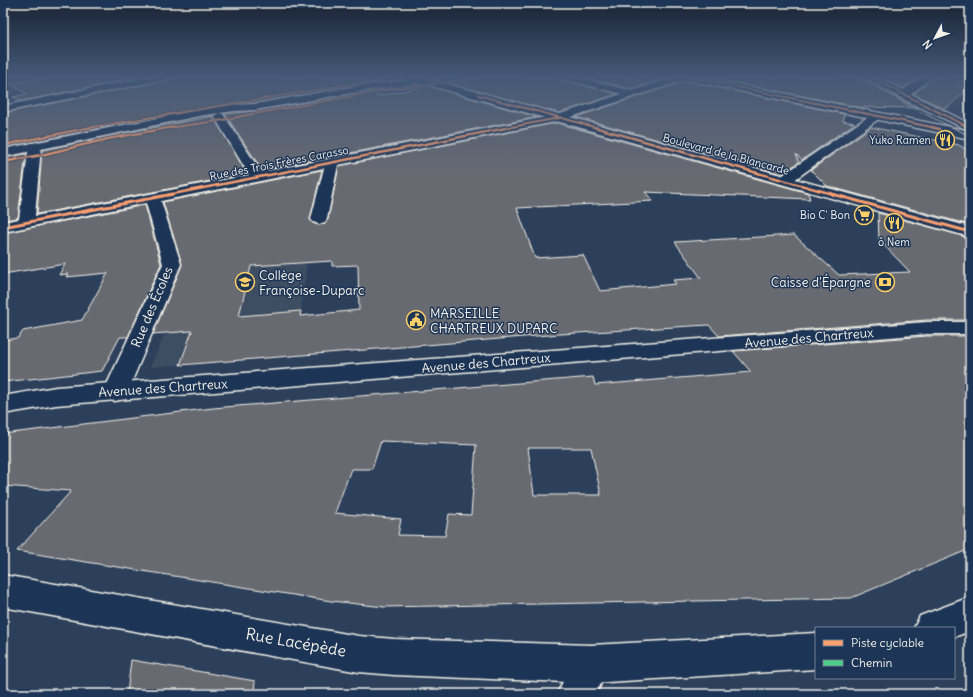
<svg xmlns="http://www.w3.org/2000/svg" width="973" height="697" viewBox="0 0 973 697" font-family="Delius,sans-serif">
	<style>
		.built { fill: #3e4d62 }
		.building { fill: #676b71; stroke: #f4f1e8; fill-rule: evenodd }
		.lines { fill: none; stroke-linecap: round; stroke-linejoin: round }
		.minor-casing { stroke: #f4f1e8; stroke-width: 3 }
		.tertiary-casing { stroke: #f4f1e8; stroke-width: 3 }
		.secondary-casing { stroke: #f4f1e8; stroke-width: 3 }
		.minor { fill: #1d3557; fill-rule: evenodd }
		.tertiary { fill: #1d3557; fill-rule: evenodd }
		.secondary { fill: #1d3557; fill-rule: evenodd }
		.tram { stroke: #f4f1e8; stroke-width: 1 }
		.quiet { stroke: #4dcf88; stroke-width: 1.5; stroke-dasharray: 3 1.5; stroke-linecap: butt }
		.cycleway-far2-casing { stroke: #1d3557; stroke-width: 3 }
		.cycleway-far1-casing { stroke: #1d3557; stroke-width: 4 }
		.cycleway-casing { stroke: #1d3557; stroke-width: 5 }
		.cycleway-far2 { stroke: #fca06f; stroke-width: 2 }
		.cycleway-far1 { stroke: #fca06f; stroke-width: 2.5 }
		.cycleway { stroke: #fca06f; stroke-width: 3 }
		.labels { text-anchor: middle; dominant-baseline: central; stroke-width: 3; stroke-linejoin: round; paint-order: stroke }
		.far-poi-label { font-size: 11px; fill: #f4f1e8; stroke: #1d3557; text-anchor: end }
		.far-street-label { font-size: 11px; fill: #f4f1e8; stroke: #1d3557 }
		.poi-label { font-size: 13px; fill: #f4f1e8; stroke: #1d3557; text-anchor: start }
		.street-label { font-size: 13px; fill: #f4f1e8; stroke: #1d3557 }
		.near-street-label { font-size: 16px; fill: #f4f1e8; stroke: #1d3557 }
	</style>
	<rect width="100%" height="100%" fill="#2c405c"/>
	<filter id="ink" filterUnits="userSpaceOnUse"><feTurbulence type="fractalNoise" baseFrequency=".025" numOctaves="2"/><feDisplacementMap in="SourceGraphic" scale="8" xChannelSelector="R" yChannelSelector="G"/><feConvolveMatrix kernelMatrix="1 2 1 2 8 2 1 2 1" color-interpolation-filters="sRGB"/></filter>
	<g filter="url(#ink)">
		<path class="built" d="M 431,203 L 307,262 L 301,311 L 227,361 L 150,367 L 168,326 L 302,224 Z"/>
		<path class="building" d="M 54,76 L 145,76 L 21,101 L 13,97 L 27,94 L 10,84 Z
			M 173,76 L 375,76 L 376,82 L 255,103 L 234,104 L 199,109 L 3,147 L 3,113 L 167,80 Z
			M 481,76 L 557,76 L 559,79 L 617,94 L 559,113 L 447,83 Z
			M 579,76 L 673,76 L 632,89 Z
			M 703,76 L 862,76 L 898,98 L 919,108 L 859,107 Z
			M 878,76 L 920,76 L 903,88 Z
			M 934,76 L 970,76 L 970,78 L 959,87 L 969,88 L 947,108 L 943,108 L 914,94 Z
			M 686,81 L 844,114 L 843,121 L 855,123 L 802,160 L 796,154 L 799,162 L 782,174 L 576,117 Z
			M 428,86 L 537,117 L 262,170 L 225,114 L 255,111 L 377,91 L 377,96 Z
			M 213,116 L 247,174 L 37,214 L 42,150 Z
			M 557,123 L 808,193 L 810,199 L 645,192 L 653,201 L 517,208 L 535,258 L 583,255 L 600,291 L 676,284 L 673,280 L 701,278 L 675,242 L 794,235 L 839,275 L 910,272 L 879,240 L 878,213 L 970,238 L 970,320 L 927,320 L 719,336 L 709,325 L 691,326 L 561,334 L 180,365 L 192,331 L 153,334 L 182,265 L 163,202 L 322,170 L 310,219 L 313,223 L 319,225 L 325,223 L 328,219 L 339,166 ZM 332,261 L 332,266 L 358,265 L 359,310 L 300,316 L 301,311 L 239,316 L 251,266 Z
			M 871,127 L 959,145 L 970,152 L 970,225 L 827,186 L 811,170 Z
			M 26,154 L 18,218 L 3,220 L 3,158 Z
			M 145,205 L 161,264 L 128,337 L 120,337 L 102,371 L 3,382 L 3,340 L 18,338 L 23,331 L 82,320 L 108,273 L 66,277 L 68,274 L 59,275 L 65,264 L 3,274 L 3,233 Z
			M 927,336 L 970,336 L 970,549 L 851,598 L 384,607 L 331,601 L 17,551 L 71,491 L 3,486 L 3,434 L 213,408 L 593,377 L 595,385 L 751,372 L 733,351 ZM 381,441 L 476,445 L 471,515 L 449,514 L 445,536 L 398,535 L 401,519 L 335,513 L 351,469 L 372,469 ZM 528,448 L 591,448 L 601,495 L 534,495 Z
			M 131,660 L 255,681 L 254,694 L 127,694 Z"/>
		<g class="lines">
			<defs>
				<path id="minor" d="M 153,76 L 172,76 L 167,79 L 3,112 L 3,106 Z
					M 558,76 L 573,76 L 632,91 L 678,76 L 692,76 L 690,78 L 559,121 L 338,165 L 327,219 L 325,222 L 319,224 L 313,222 L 311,219 L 324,168 L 161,201 L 181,264 L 127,393 L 124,399 L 115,401 L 106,399 L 103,393 L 163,264 L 146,203 L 3,232 L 3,222 L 19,219 L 29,146 L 31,143 L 39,143 L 41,146 L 35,216 L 249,175 L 214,116 L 219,113 L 223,114 L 261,172 L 557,115 L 622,94 L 559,78 Z
					M 863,76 L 875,76 L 903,90 L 923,76 L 933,76 L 911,94 L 970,124 L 970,131 L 899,97 Z
					M 876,113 L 880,114 L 881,116 L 880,118 L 790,183 L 785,184 L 780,183 L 778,180 L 780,177 L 872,114 Z
					M 591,645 L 604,651 L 610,664 L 596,694 L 557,694 L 578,651 Z"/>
				<path id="tertiary" d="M 679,76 L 696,76 L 970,131 L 970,139 L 683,79 Z
					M 927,322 L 970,322 L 970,334 L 927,334 L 56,405 L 3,414 L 3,396 L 56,387 Z
					M 3,575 L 359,636 L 394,639 L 591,645 L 816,633 L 816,669 L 591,683 L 394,675 L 359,672 L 3,607 Z
					M 970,597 L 970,631 L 954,637 L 954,628 L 914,628 L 920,616 Z"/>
				<path id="secondary" d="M 398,76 L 414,76 L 482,93 L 970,227 L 970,237 L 421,83 L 357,92 L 255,110 L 234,111 L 199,116 L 3,157 L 3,149 L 199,110 L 234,105 L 255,104 L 357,86 L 407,80 L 400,78 Z"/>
			</defs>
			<use href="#minor" class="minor-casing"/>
			<use href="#tertiary" class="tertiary-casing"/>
			<use href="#secondary" class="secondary-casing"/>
			<use href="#minor" class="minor"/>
			<use href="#tertiary" class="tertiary"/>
			<use href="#secondary" class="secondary"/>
			<path class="tram" d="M 856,76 L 923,113 L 970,136"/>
			<path class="quiet" d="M 433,76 L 446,80"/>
			<defs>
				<path id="cycleway-far2" d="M 684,76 L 936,128
					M 868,76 L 970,128
					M 478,95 L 598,128
					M 87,128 L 382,79 L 392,76
					M 168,128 C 193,124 218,122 242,116 L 399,88 L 429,85 L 471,76
					M 506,128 L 559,118"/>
				<path id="cycleway-far1" d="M 594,127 L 836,195
					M 931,127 L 939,129
					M 3,145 L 92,127
					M 3,162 L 41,155 L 108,139 L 173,127
					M 168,195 L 511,127"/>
				<path id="cycleway" d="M 832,194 L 970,232
					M 3,227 L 173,194"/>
			</defs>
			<use href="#cycleway-far2" class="cycleway-far2-casing"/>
			<use href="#cycleway-far1" class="cycleway-far1-casing"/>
			<use href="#cycleway" class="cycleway-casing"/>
			<use href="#cycleway-far2" class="cycleway-far2"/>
			<use href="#cycleway-far1" class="cycleway-far1"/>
			<use href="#cycleway" class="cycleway"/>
		</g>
	</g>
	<linearGradient id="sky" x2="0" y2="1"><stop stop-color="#182333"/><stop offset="0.44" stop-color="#455978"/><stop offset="1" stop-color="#455978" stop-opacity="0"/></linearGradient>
	<rect width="973" height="174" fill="url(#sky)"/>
	<defs>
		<symbol id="restaurant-ring" viewBox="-11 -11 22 22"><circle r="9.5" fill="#1d3557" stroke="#ffd166" stroke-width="1.5"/><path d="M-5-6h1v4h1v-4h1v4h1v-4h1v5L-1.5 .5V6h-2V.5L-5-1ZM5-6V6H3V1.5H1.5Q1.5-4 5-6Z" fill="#ffd166"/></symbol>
		<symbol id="supermarket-ring" viewBox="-11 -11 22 22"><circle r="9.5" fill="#1d3557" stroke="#ffd166" stroke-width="1.5"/><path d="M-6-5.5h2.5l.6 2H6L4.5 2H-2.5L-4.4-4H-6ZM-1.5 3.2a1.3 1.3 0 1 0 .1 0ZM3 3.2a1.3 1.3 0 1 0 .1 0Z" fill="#ffd166"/></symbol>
		<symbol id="school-ring" viewBox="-11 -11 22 22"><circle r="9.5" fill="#1d3557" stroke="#ffd166" stroke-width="1.5"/><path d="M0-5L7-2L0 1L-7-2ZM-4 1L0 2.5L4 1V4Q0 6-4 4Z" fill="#ffd166"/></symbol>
		<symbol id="bank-ring" viewBox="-11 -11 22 22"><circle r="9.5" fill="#1d3557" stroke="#ffd166" stroke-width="1.5"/><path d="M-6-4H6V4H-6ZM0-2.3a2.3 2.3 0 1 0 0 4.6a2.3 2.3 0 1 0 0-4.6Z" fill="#ffd166"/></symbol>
		<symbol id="civic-ring" viewBox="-11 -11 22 22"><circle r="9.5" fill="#1d3557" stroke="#ffd166" stroke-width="1.5"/><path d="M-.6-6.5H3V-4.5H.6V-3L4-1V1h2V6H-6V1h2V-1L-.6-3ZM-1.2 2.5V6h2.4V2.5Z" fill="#ffd166"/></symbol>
	</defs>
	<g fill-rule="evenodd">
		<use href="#restaurant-ring" x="934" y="129" width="22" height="22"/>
		<use href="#supermarket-ring" x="853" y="204" width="22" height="22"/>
		<use href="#restaurant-ring" x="883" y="212" width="22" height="22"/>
		<use href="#school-ring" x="234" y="271" width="22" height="22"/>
		<use href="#bank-ring" x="874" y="271" width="22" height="22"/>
		<use href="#civic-ring" x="405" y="309" width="22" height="22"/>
	</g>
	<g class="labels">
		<g class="far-poi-label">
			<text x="931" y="140">Yuko Ramen</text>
			<text x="850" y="215">Bio C' Bon</text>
			<text x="894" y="242" text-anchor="middle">ô Nem</text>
		</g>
		<g class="far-street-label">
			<text transform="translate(726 154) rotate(15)">Boulevard de la Blancarde</text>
			<text transform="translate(279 163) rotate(-11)">Rue des Trois Frères Carasso</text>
		</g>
		<g class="poi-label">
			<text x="259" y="275">Collège<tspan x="259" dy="15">Françoise-Duparc</tspan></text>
			<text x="871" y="282" text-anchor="end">Caisse d'Épargne</text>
			<text x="430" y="313">MARSEILLE<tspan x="430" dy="15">CHARTREUX DUPARC</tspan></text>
		</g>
		<g class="street-label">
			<text transform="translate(152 307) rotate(-67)">Rue des Écoles</text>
			<text transform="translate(809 338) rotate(-5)">Avenue des Chartreux</text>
			<text transform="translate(486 363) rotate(-5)">Avenue des Chartreux</text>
			<text transform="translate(163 388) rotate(-4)">Avenue des Chartreux</text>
		</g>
		<g class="near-street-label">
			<text transform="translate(296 642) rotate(10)">Rue Lacépède</text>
		</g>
	</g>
	<rect width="973" height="697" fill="none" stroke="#1d3557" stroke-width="16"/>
	<rect x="8" y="8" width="957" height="681" fill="none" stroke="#f4f1e8" stroke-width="1.5" filter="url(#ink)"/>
	<rect x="815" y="627" width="140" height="52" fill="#1d3557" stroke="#738091"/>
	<rect x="823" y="640" width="20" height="6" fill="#fca06f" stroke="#738091"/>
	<text x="851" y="647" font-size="12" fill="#f4f1e8">Piste cyclable</text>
	<rect x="823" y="660" width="20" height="6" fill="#4dcf88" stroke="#738091"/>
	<text x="851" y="667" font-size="12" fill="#f4f1e8">Chemin</text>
	<g transform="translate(935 38) rotate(229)" stroke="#1d3557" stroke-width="3" paint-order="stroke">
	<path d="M0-3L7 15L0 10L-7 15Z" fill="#f4f1e8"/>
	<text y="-6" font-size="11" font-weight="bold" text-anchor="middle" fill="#f4f1e8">N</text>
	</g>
</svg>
